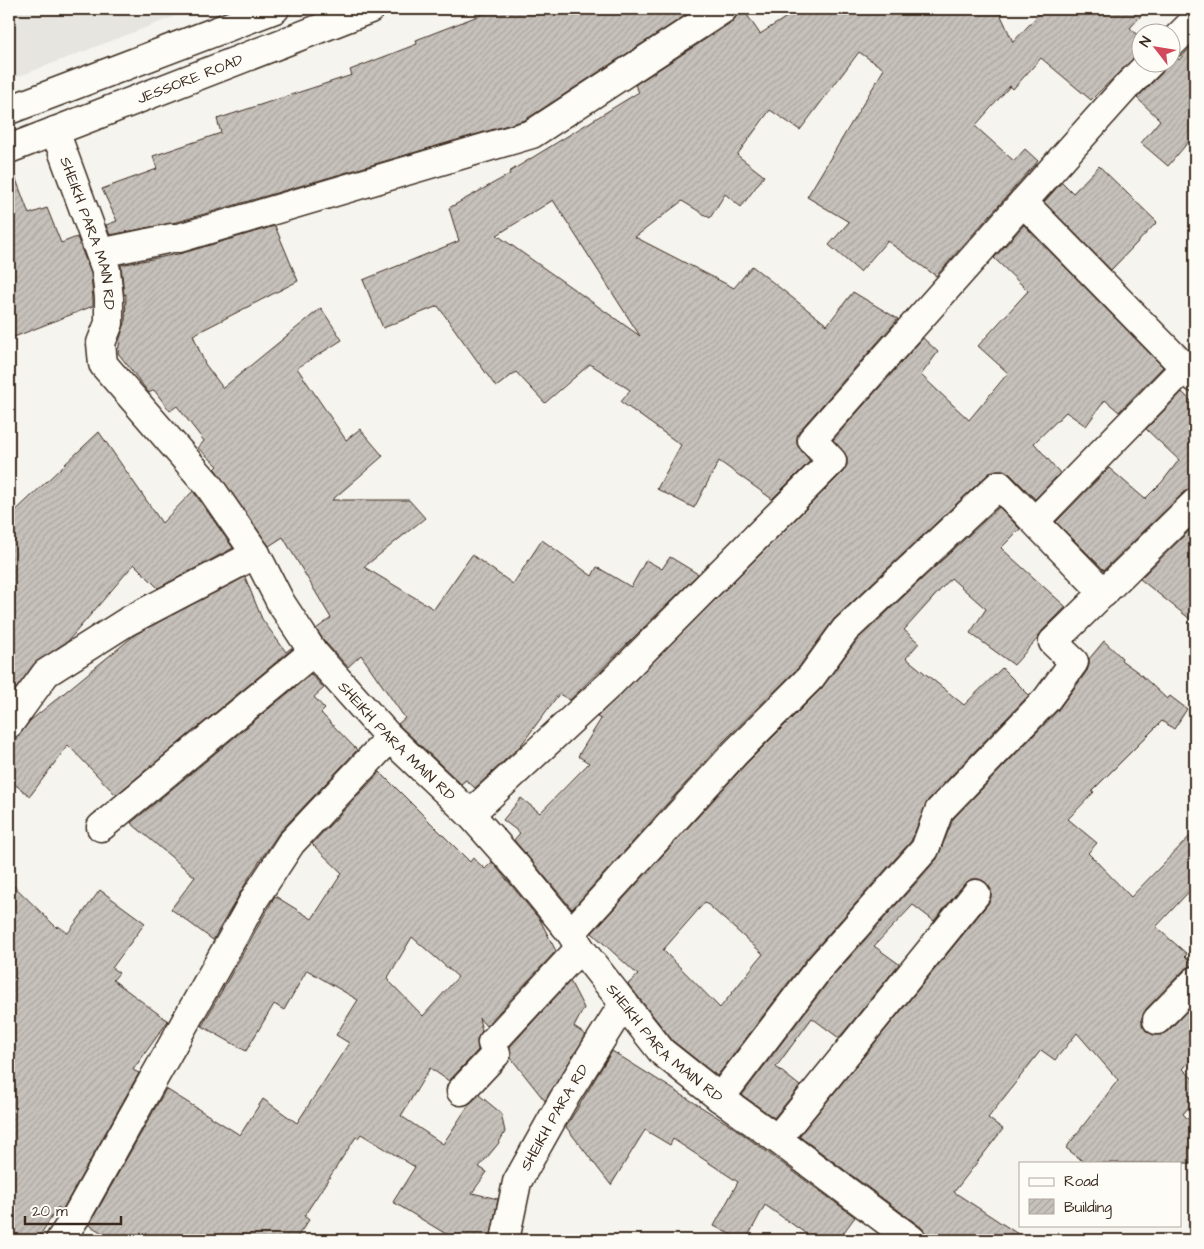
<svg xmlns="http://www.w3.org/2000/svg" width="1204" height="1249" viewBox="0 0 1204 1249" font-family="'Architects Daughter',sans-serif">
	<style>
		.built { fill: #e7e5df }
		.building { fill: url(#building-hatch); stroke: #3b2a1e; fill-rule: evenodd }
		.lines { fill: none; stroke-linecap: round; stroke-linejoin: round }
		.minor-casing { stroke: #3b2a1e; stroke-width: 31 }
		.highway-casing { stroke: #3b2a1e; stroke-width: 31 }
		.minor { stroke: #fdfcf7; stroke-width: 28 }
		.highway { stroke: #fdfcf7; stroke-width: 28 }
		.labels { text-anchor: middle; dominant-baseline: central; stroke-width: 5; stroke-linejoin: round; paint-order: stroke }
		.street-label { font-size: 15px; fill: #3b2a1e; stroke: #fdfcf7 }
	</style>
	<defs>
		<pattern id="building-hatch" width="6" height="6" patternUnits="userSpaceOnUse" patternTransform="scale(1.25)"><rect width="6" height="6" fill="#c7c1bb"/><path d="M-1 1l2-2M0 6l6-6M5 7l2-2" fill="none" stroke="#aca6a0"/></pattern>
	</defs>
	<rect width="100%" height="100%" fill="#f5f4ee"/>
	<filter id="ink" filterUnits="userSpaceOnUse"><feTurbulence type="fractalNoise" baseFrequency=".02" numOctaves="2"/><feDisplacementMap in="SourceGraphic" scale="10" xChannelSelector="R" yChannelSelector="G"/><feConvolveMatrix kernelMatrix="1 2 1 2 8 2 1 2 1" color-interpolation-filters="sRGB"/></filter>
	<g filter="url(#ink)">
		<path class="built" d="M 9,9 L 194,9 L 9,80 Z"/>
		<path class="building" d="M 496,9 L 695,9 L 525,120 L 177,222 L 110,235 L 106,225 L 117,221 L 102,189 L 157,169 L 153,156 L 221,133 L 217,119 L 352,75 L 350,70 L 417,44 L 416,40 Z
			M 739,9 L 743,9 L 760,34 L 799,9 L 998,9 L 1013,42 L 1044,9 L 1147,9 L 1130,28 L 1142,39 L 1142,50 L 1091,100 L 1041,58 L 1013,89 L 1010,86 L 975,126 L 1014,161 L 1025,149 L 1038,161 L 936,276 L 887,241 L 860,272 L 829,245 L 849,222 L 807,197 L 884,69 L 859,52 L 800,130 L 770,110 L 737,155 L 764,176 L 741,207 L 725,194 L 710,218 L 682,201 L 635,237 L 734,288 L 752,266 L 827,325 L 853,292 L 898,319 L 800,430 L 797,437 L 797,445 L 810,461 L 772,499 L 719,461 L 694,508 L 657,489 L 681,445 L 621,402 L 630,390 L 590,364 L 545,403 L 516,372 L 496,387 L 438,306 L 383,328 L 363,280 L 459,241 L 449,208 L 510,174 L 509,172 L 639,92 L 635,85 L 732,22 L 737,16 ZM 553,200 L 640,336 L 497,235 Z
			M 1195,42 L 1195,134 L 1168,166 L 1141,143 L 1160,120 L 1137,98 L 1162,73 L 1166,62 L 1172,62 L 1172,58 L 1177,58 L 1179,60 Z
			M 9,166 L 11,166 L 29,214 L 47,208 L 61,243 L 77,237 L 91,274 L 93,299 L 93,306 L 9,339 Z
			M 1099,166 L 1157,222 L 1111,270 L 1044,202 L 1062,182 L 1073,193 Z
			M 1024,225 L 1163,367 L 1119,412 L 1105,400 L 1086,426 L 1066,412 L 1034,443 L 1060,473 L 1035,499 L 1010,474 L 1004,470 L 996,470 L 988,474 L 834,619 L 799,667 L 723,742 L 572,909 L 514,840 L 520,833 L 503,820 L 521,798 L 540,813 L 589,763 L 578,756 L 601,719 L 597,717 L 843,472 L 847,465 L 847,457 L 833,440 L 923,338 L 938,352 L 921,375 L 969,420 L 1008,373 L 978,346 L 1028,291 L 994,258 Z
			M 275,226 L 298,281 L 193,335 L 205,364 L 223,388 L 321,308 L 342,340 L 297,368 L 346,440 L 360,429 L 383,456 L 332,500 L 409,500 L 425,518 L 364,567 L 434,609 L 472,555 L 513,584 L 542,540 L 592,576 L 597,567 L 631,587 L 646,560 L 662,569 L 670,557 L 698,574 L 570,700 L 559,694 L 521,745 L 475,788 L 466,780 L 461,784 L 398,724 L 405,718 L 361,655 L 348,667 L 325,642 L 316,629 L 331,618 L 283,537 L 269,546 L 215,469 L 218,466 L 198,448 L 204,441 L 177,406 L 170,411 L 154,390 L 149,393 L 118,353 L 120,338 L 125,323 L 126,294 L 124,295 L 121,265 L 183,253 Z
			M 1182,392 L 1195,405 L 1195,488 L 1191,488 L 1184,492 L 1104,570 L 1056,522 L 1109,468 L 1145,499 L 1162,482 L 1179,460 L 1146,429 Z
			M 99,432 L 162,523 L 193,491 L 233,548 L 158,588 L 134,564 L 68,641 L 34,664 L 9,698 L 9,517 Z
			M 999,507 L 1020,529 L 1001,548 L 1066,607 L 1042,631 L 1038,638 L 1014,665 L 970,633 L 986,609 L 951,578 L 904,630 L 919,643 L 906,658 L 964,705 L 1002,668 L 1029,695 L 928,800 L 911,841 L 808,957 L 717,1076 L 673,1041 L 628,984 L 638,975 L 592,933 L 746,764 L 822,688 L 857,640 ZM 705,902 L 763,954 L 720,1008 L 663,950 Z
			M 1195,525 L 1195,623 L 1140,579 Z
			M 245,577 L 262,619 L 286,652 L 291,648 L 292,649 L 116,795 L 68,745 L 30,796 L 9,780 L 9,748 L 30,721 L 136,634 Z
			M 1104,641 L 1122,658 L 1121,660 L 1139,673 L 1167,699 L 1170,696 L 1187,709 L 1174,729 L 1162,721 L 1092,791 L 1094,792 L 1068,819 L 1097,843 L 1088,853 L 1131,897 L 1195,831 L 1195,885 L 1156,927 L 1187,954 L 1185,956 L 1195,966 L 1190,966 L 1184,970 L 1146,1009 L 1142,1017 L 1142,1025 L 1146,1031 L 1153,1035 L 1161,1035 L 1168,1031 L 1195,1003 L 1195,1055 L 1183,1069 L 1195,1081 L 1195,1100 L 1183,1114 L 1195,1126 L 1195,1163 L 1085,1163 L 1066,1148 L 1118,1080 L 1077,1033 L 1055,1060 L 1041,1050 L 988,1118 L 1003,1129 L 954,1192 L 1027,1240 L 934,1240 L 927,1235 L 921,1227 L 799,1136 L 988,904 L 991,897 L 991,889 L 985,882 L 979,879 L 971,879 L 964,884 L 934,921 L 913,905 L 874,946 L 899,964 L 839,1038 L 812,1018 L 776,1067 L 800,1086 L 774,1118 L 742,1095 L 832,977 L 937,859 L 953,819 L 1058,710 L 1087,671 L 1089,665 L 1089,659 Z
			M 311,674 L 324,688 L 314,697 L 325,709 L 321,713 L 357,750 L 278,834 L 251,874 L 213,940 L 171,909 L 195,877 L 131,823 Z
			M 380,772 L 470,862 L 473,858 L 485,869 L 492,862 L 540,920 L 556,951 L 486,1026 L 479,1018 L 482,1031 L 477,1039 L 478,1050 L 449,1081 L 430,1068 L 401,1116 L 443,1144 L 470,1103 L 479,1095 L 501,1113 L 505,1132 L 498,1144 L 479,1167 L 487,1172 L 472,1193 L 498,1199 L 490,1240 L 456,1240 L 393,1202 L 415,1167 L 361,1134 L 358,1138 L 356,1137 L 304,1216 L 309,1220 L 295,1240 L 114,1240 L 89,1225 L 166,1089 L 240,1135 L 263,1099 L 297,1123 L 349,1043 L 336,1035 L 358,1000 L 307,970 L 284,1010 L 274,1004 L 246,1051 L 202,1026 L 275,896 L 312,919 L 342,873 L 312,844 ZM 412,937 L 458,977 L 423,1016 L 387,979 Z
			M 9,881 L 57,928 L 58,926 L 68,933 L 100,890 L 145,923 L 112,968 L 119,973 L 113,980 L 168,1021 L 133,1070 L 139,1073 L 64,1207 L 62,1210 L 58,1207 L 37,1240 L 9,1240 Z
			M 570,981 L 584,1008 L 574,1027 L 586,1035 L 545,1101 L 511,1058 L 510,1047 Z
			M 612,1051 L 733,1127 L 855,1217 L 838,1240 L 815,1240 L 765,1205 L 746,1240 L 741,1240 L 714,1226 L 738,1182 L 673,1139 L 670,1145 L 645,1130 L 611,1185 L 566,1127 Z"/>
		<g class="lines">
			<defs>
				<g id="minor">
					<path d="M 1172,43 L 1195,20"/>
					<path id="s1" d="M 55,131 L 106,270 L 109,298 L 109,323 L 101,343 L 103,364 L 209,486 L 256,554 L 281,603 L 313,652 L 390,738 L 470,814 L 517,867 L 571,933 L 580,948 L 662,1052 L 720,1098 L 777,1139 L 912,1240"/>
					<path d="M 1023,202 L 1127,86 L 1151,62"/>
					<path d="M 100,253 L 172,238 L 179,238 L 532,134 L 723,9"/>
					<path d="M 1035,521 L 1185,367"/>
					<path d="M 9,724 L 46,673 L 128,621 L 256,554"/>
					<path d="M 470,814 L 610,684 L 832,461 L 812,440 L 1023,202 L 1195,378"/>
					<path d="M 101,827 L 313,652"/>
					<path d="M 571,933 L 735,753 L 811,677 L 845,630 L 999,485 L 1104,593"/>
					<path d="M 1157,1020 L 1195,981"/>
					<path d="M 461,1091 L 496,1054 L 492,1043 L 580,948"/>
					<path d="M 720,1098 L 820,967 L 925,849 L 939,811 L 1047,699 L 1074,662 L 1053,642 L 1195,503"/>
					<path d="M 777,1139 L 976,894"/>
					<path d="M 60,1240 L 77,1215 L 255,898 L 291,843 L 390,738"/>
					<path id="s2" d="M 505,1240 L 517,1182 L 563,1100 L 624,1003"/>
				</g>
				<g id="highway">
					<path d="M 9,110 L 275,9"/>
					<path id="s3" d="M 9,149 L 370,9"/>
				</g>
			</defs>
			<use href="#minor" class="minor-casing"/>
			<use href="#highway" class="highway-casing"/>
			<use href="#minor" class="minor"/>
			<use href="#highway" class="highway"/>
		</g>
	</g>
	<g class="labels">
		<g class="street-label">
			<text stroke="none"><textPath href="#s3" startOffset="194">JESSORE ROAD</textPath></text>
			<text stroke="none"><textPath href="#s1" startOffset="108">SHEIKH PARA MAIN RD</textPath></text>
			<text stroke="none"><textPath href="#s1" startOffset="724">SHEIKH PARA MAIN RD</textPath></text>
			<text stroke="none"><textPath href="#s1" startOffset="1129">SHEIKH PARA MAIN RD</textPath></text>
			<text stroke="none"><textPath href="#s2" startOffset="134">SHEIKH PARA RD</textPath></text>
		</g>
	</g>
	<rect width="1204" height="1249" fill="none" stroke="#fdfcf7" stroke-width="30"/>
	<rect x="15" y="15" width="1174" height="1219" fill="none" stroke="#3b2a1e" stroke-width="2" filter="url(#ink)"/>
	<rect x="1019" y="1162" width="162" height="65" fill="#fdfcf7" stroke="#afa8a0"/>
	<rect x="1029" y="1178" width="25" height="8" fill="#fdfcf7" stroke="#afa8a0"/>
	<text x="1064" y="1186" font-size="15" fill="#3b2a1e">Road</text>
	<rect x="1029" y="1199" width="25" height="15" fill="url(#building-hatch)" stroke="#afa8a0"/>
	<text x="1064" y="1212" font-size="15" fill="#3b2a1e">Building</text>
	<g transform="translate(1156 48) rotate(301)"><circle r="24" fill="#fdfcf7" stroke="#afa8a0"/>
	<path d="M0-4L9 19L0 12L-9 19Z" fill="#d1495b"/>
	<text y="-8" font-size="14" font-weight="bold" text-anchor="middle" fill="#3b2a1e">N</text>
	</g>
	<path d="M25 1216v8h96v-8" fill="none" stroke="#3b2a1e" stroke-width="2.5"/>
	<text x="32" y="1216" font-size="15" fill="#3b2a1e" stroke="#fdfcf7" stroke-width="4" paint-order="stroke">20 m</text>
</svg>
